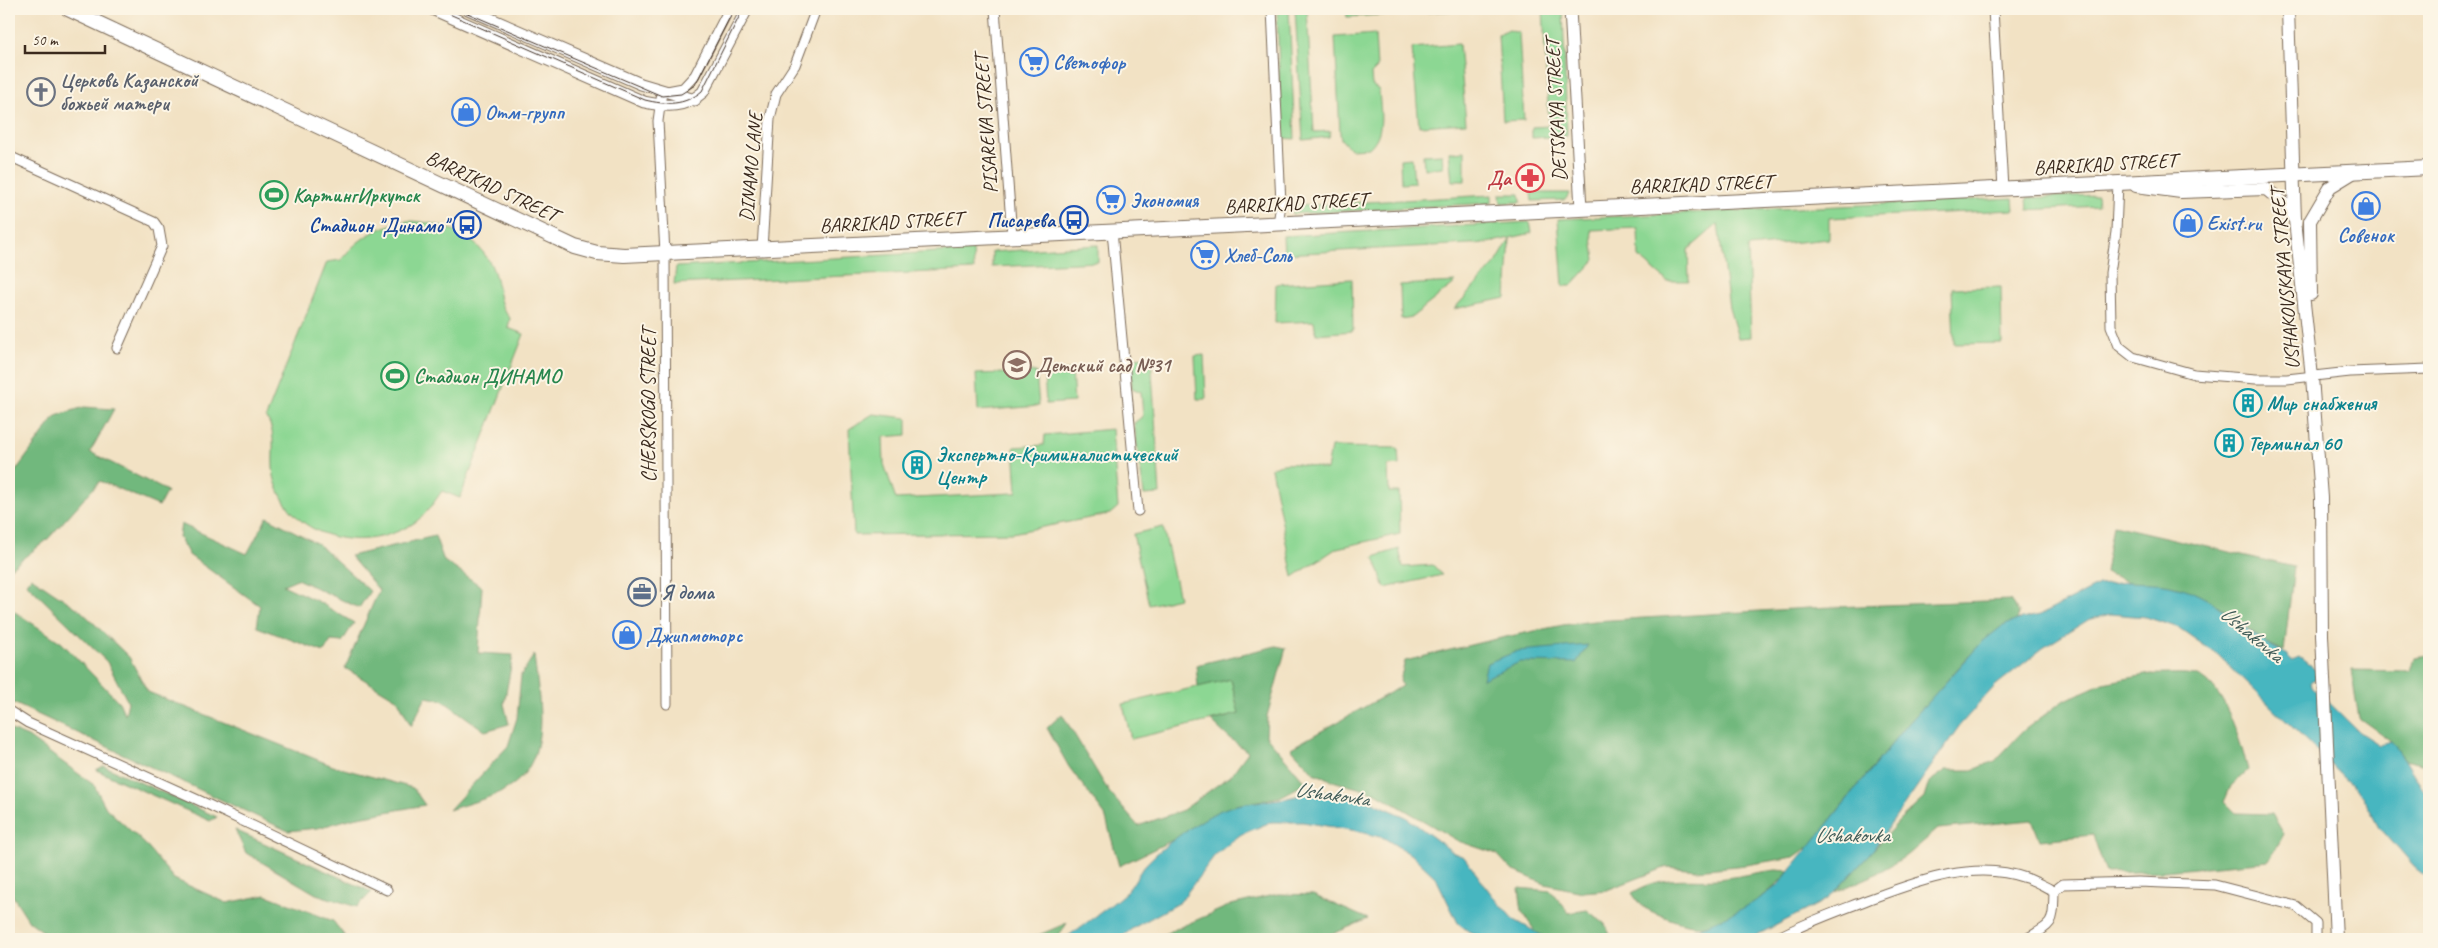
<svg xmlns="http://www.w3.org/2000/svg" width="2438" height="948" viewBox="0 0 2438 948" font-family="Caveat,sans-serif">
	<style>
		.green { fill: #8cd793; stroke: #648058 }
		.forest { fill: #71b87d; stroke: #56714e }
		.water { fill: #47b6c0; stroke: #41706f }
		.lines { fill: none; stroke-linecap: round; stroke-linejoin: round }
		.minor-casing { stroke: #7b6a58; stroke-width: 11 }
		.tertiary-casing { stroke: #7b6a58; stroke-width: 13 }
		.secondary-casing { stroke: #7b6a58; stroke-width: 14 }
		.primary-casing { stroke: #7b6a58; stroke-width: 16 }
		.minor { stroke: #fff; stroke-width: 9 }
		.tertiary { stroke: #fff; stroke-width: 11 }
		.secondary { stroke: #fff; stroke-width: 12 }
		.primary { stroke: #fff; stroke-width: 14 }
		.tram { stroke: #3b2a1e; stroke-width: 1 }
		.labels { text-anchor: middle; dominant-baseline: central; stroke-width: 4; stroke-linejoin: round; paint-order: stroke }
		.shop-label { font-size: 20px; font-weight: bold; fill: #366cbe; stroke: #fcf5e5; text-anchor: start }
		.worship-label { font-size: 20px; font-weight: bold; fill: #5b616d; stroke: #fcf5e5; text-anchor: start }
		.street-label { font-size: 20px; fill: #3b2a1e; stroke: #fcf5e5 }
		.health-label { font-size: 20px; font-weight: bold; fill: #be3a42; stroke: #fcf5e5; text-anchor: end }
		.leisure-label { font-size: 20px; font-weight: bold; fill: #27864d; stroke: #fcf5e5; text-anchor: start }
		.transit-label { font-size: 20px; font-weight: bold; fill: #164399; stroke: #fcf5e5; text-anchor: end }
		.education-label { font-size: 20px; font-weight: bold; fill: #785e54; stroke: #fcf5e5; text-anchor: start }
		.culture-label { font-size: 20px; font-weight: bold; fill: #0d838f; stroke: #fcf5e5; text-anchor: start }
		.service-label { font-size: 20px; font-weight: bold; fill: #4e5e75; stroke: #fcf5e5; text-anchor: start }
		.water-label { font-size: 21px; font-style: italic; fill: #3f5b57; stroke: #fcf5e5 }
	</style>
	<rect width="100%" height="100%" fill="#fcf5e5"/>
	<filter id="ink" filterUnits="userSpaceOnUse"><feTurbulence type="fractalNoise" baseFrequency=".02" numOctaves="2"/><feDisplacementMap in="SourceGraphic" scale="10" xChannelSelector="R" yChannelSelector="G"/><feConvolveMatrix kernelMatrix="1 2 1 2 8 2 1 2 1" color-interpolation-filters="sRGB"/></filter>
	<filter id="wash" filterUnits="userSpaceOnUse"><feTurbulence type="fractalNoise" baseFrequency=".0096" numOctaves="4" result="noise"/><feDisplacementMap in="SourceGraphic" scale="20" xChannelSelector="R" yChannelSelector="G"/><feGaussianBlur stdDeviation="1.12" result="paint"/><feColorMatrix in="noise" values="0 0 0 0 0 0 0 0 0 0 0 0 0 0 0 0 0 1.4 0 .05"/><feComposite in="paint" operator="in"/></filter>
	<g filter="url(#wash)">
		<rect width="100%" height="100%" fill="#f2e2c4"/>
		<path class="green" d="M 1277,9 L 1289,9 L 1295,139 L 1283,138 L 1281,134 Z
			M 1295,9 L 1307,9 L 1314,132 L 1331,131 L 1329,137 L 1303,140 Z
			M 1346,9 L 1481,9 L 1347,17 Z
			M 1543,9 L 1563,9 L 1567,136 L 1532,138 L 1532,127 L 1549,126 Z
			M 1508,30 L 1519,33 L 1524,120 L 1503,121 L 1498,35 Z
			M 1375,34 L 1377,68 L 1371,74 L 1372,85 L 1379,90 C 1380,110 1386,133 1369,148 L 1350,149 L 1341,139 L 1340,133 L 1335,37 Z
			M 1459,44 L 1466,123 L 1419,126 L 1412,48 Z
			M 1465,151 L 1465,181 L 1452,181 L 1449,152 Z
			M 1442,154 L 1443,167 L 1424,169 L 1423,155 Z
			M 1412,158 L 1414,183 L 1401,184 L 1400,159 Z
			M 1531,193 L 1570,193 L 1565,200 L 1532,201 Z
			M 1500,194 L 1520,194 L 1521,202 L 1501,203 Z
			M 1492,195 L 1492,203 L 1292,214 L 1295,206 Z
			M 2097,195 L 2098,206 L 2028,210 L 2027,198 Z
			M 2013,198 L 2014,210 L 1829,218 L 1829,239 L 1748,247 L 1751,337 L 1738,338 L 1729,308 L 1718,224 L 1688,250 L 1689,281 L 1667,281 L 1639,257 L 1638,228 L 1591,230 L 1595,260 L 1571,286 L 1563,286 L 1558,219 Z
			M 405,221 C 444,221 486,237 496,279 C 500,295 498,305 510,318 L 508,328 L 524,334 L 460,498 L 442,491 C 434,502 426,515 414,523 C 365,554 293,542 275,480 C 269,460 279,435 266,417 L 327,262 L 341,260 C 358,238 378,227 405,221 Z
			M 1530,222 L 1532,233 L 1488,243 L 1284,254 L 1283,236 Z
			M 1510,239 L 1506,298 L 1454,309 L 1496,263 Z
			M 1098,245 L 1098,262 L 992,267 L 992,252 Z
			M 973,250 L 974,270 L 674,284 L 676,267 Z
			M 1352,279 L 1353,331 L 1316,334 L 1314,321 L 1275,323 L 1276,284 Z
			M 1456,282 L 1412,317 L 1401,319 L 1400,285 Z
			M 2001,287 L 2002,343 L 1954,344 L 1952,288 Z
			M 1204,355 L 1206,399 L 1197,399 L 1195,356 Z
			M 1151,357 L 1160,494 L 1144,495 L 1134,423 L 1143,416 L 1141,392 L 1132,388 L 1130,358 Z
			M 1072,370 L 1074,402 L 1046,404 L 1044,373 Z
			M 1036,372 L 1039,406 L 978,411 L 976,374 Z
			M 873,414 L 907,418 L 907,435 L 883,437 L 884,464 L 896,499 L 1014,493 L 1017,492 L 1014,447 L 1044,445 L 1045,435 L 1112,429 L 1118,507 L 1110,514 L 1012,533 L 854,535 L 849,429 Z
			M 1331,447 L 1398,448 L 1399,465 L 1388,466 L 1389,492 L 1399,492 L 1400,534 L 1337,548 L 1293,577 L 1271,468 C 1286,459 1311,466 1327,470 Z
			M 1163,527 L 1179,598 L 1149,605 L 1133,534 Z
			M 1399,549 L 1403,567 L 1433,565 L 1442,575 L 1385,588 L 1374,557 Z
			M 1231,679 L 1239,714 L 1131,739 L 1123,704 Z"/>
		<path class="forest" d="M 84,407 L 114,409 L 90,452 L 167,491 L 159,506 L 100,481 L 47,540 L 9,569 L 9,480 L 56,416 Z
			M 267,517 L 318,544 L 370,591 L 359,608 L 297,579 L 283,585 L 319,602 L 354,623 L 342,642 L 331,641 L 324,652 L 257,627 L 260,606 L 189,555 L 179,537 L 181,524 L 247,554 Z
			M 2113,525 L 2294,567 L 2284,651 L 2264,642 L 2235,616 L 2206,599 L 2174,586 L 2128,582 L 2105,572 Z
			M 435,536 L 444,561 L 482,587 L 478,653 L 513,655 L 504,704 L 509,724 L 485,731 L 442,700 L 426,697 L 411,726 L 398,700 L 345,668 L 379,590 L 350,556 Z
			M 31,577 L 80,610 L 129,657 L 148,692 L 333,766 L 413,788 L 425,805 L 353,818 L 318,828 L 288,831 L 9,701 L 9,608 L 62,643 L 119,702 L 125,715 L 128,702 L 107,662 L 26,583 Z
			M 2010,600 L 2019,613 L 2017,620 C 1984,635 1963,663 1939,690 C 1894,740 1852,792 1811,845 L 1794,857 L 1746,865 L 1697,870 L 1667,867 L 1607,890 L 1583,892 L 1545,884 L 1512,870 L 1497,854 L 1458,841 L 1376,793 L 1336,782 L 1314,773 L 1291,748 L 1402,686 L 1400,680 L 1405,661 L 1487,641 L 1563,625 L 1594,621 L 1809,608 Z
			M 1276,646 L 1286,648 L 1267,716 L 1266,736 L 1306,783 L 1280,797 L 1236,805 L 1213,814 L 1177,838 L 1119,866 L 1105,815 L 1069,767 L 1047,728 L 1062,714 L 1109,792 L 1138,826 L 1183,810 L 1231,775 L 1248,752 L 1228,737 L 1211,721 L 1239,714 L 1231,679 L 1198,687 L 1196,665 Z
			M 534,655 C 539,702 554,764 503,791 C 487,799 466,804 449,810 L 508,746 L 517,718 L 521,675 Z
			M 2429,655 L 2429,766 L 2405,760 L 2391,741 L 2359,718 L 2351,670 L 2410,671 L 2414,657 Z
			M 2151,674 C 2162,675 2187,672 2198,676 C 2225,686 2241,744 2248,770 L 2231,786 L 2224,802 L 2235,813 L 2272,814 L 2284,834 L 2269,861 L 2164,871 L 2106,873 L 2093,835 L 2040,840 L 2032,820 L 1938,829 L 1908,855 L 1872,876 L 1835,892 L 1900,820 L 1924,798 L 1929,782 L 1946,770 L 1972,770 L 1995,761 L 2023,731 L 2063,701 L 2103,683 Z
			M 9,729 L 28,737 L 94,785 L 106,808 L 144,843 L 174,879 L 227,903 L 266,895 L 333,921 L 347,939 L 53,939 L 29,921 L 9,890 Z
			M 104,766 L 217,817 L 210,821 L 96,770 Z
			M 235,830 L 372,892 L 357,907 L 316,894 L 246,853 Z
			M 1776,870 L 1789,871 C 1771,893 1735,921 1706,925 C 1693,927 1677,922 1665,917 C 1648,910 1642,909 1632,893 C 1663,874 1685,881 1718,879 C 1737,877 1757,872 1776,870 Z
			M 1519,888 L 1551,891 L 1569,913 L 1587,910 L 1605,924 L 1612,939 L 1548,939 L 1537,934 L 1522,912 Z
			M 1278,894 L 1313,895 L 1368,919 L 1321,939 L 1153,939 L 1231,905 Z
			M 1067,923 L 1057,939 L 1028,939 L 1034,937 Z"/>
		<path class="water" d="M 2128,582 C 2143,583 2160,582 2174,586 C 2212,595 2234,620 2263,641 C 2273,648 2283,650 2292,660 L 2299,657 L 2317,671 L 2316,679 L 2311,681 L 2312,686 L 2359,732 L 2379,745 L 2391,741 L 2405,760 L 2429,799 L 2429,879 L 2414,867 L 2379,827 L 2362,795 L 2218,655 L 2179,628 L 2146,617 L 2110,614 L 2088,620 L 2043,648 L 1995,686 L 1960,725 L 1870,854 L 1828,899 L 1749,939 L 1669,939 C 1709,924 1745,912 1778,885 L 1908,724 L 1982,642 L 2001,627 L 2017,620 L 2040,615 L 2099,585 Z
			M 1588,645 L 1576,663 L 1520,662 L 1483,679 L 1487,663 L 1518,651 Z
			M 1313,790 L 1364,798 L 1406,817 L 1454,853 L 1464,857 L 1492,895 L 1513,919 L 1548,939 L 1485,939 L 1468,931 L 1458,923 L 1436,878 L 1413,856 L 1384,838 L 1357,831 L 1303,822 L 1271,822 L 1240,835 L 1215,855 L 1180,902 L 1133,928 L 1119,939 L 1064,939 C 1084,924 1106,910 1125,893 C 1134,885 1138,872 1147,863 C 1165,844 1189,828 1211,815 C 1244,796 1283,805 1313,790 Z"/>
	</g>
	<g filter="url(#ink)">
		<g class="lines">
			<defs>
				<path id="minor" d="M 995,9 L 1012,236
					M 1272,9 L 1281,204 L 1278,224
					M 1993,9 L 2003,189
					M 9,156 L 154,222 L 159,229 L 162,246 L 117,348
					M 2118,183 L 2116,232 L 2110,273 L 2111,326 L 2119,346 L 2133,357 L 2194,374 L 2256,379 L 2287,379 L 2350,372 L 2429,369
					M 1112,231 L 1138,511
					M 762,249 L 770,119 L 776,94 L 795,65 L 816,9
					M 667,704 L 665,254 L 658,121 L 662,92 L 683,88 L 695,75 L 729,9
					M 9,711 L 28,723 L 207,804 L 387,890
					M 1775,939 C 1804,923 1836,912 1867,900 C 1916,882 1973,859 2026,878 C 2036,881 2045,887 2054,891
					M 2026,939 C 2055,923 2053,924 2054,891 L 2063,884 L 2138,882 L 2215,885 L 2296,906 L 2316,923 L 2316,939"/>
				<path id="tertiary" d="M 432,9 L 644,102 C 667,107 685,108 703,92 L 747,9
					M 468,9 L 641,84 L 695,100
					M 1570,9 L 1581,209"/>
				<path id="secondary" d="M 2288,9 L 2295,220 L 2312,377 L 2321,498 L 2322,635 L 2336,939
					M 2136,186 L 2181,192 L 2266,189 L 2287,206 L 2294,219
					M 2311,294 L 2310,221 L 2330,187 L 2356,171"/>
				<path id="primary" d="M 68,9 L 575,247 L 597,253 L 624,255 L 2429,168"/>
			</defs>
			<use href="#minor" class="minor-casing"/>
			<use href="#tertiary" class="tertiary-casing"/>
			<use href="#secondary" class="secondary-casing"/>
			<use href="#primary" class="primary-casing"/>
			<use href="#minor" class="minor"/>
			<use href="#tertiary" class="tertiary"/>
			<use href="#secondary" class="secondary"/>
			<use href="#primary" class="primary"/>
			<path class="tram" d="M 438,9 L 645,100 C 666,105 684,106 702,91 L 743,9
				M 458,9 L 662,96 L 681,94 L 695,85 L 734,9"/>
		</g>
	</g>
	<defs>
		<symbol id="supermarket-ring" viewBox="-11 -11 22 22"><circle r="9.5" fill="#fcf5e5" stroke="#3f7fe0" stroke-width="1.5"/><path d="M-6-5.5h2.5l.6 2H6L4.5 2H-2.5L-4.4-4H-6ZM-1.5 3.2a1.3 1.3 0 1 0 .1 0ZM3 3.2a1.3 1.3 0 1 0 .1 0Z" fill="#3f7fe0"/></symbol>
		<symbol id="church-ring" viewBox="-11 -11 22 22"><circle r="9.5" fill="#fcf5e5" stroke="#6b7280" stroke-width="1.5"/><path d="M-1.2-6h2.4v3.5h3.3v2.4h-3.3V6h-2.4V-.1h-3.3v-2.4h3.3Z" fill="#6b7280"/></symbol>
		<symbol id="shop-ring" viewBox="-11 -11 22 22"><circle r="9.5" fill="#fcf5e5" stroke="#3f7fe0" stroke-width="1.5"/><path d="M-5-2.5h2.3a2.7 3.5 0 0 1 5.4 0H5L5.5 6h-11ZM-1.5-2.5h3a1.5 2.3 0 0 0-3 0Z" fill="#3f7fe0"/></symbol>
		<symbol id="pharmacy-ring" viewBox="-11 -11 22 22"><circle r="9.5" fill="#fcf5e5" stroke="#e0444e" stroke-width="1.5"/><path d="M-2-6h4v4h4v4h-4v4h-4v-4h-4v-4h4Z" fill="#e0444e"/></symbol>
		<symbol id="stadium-ring" viewBox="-11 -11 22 22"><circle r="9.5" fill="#fcf5e5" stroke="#2e9e5b" stroke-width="1.5"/><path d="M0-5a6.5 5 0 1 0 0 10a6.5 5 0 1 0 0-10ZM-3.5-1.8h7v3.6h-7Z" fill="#2e9e5b"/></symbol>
		<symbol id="bus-ring" viewBox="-11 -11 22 22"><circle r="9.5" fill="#fcf5e5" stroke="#1a4fb4" stroke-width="1.5"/><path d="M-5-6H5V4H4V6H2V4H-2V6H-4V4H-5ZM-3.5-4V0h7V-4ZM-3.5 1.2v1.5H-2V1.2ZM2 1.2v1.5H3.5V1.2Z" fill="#1a4fb4"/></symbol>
		<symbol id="school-ring" viewBox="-11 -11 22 22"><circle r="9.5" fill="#fcf5e5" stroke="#8d6e63" stroke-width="1.5"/><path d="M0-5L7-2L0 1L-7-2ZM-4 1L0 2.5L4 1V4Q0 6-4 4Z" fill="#8d6e63"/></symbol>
		<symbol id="building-ring" viewBox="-11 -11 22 22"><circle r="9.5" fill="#fcf5e5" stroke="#0f9aa8" stroke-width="1.5"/><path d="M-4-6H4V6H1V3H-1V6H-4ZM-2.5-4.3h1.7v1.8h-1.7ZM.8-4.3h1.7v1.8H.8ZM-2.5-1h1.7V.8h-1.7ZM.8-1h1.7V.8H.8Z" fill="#0f9aa8"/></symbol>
		<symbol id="office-ring" viewBox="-11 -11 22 22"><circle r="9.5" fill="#fcf5e5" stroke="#5c6f8a" stroke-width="1.5"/><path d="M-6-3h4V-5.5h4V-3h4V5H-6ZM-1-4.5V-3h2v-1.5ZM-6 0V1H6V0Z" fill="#5c6f8a"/></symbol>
	</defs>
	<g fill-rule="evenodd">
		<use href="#supermarket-ring" x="1018" y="46" width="32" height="32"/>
		<use href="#church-ring" x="25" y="76" width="32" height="32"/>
		<use href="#shop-ring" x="450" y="96" width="32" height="32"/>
		<use href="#pharmacy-ring" x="1514" y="162" width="32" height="32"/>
		<use href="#stadium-ring" x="258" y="179" width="32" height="32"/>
		<use href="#supermarket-ring" x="1095" y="184" width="32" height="32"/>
		<use href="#shop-ring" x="2350" y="190" width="32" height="32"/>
		<use href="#bus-ring" x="1058" y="204" width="32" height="32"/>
		<use href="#shop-ring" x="2172" y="207" width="32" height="32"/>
		<use href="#bus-ring" x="451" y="209" width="32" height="32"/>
		<use href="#supermarket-ring" x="1189" y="239" width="32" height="32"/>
		<use href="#school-ring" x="1001" y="349" width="32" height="32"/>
		<use href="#stadium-ring" x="379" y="360" width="32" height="32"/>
		<use href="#building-ring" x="2232" y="387" width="32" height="32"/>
		<use href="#building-ring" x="2213" y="427" width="32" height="32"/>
		<use href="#building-ring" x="901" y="449" width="32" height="32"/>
		<use href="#office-ring" x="626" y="576" width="32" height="32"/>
		<use href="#shop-ring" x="611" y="619" width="32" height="32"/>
	</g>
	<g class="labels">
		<g class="shop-label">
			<text x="1053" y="62">Светофор</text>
			<text x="485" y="112">Отм-групп</text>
			<text x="1130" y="200">Экономия</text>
			<text x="2207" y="223">Exist.ru</text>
			<text x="2366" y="235" text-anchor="middle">Совенок</text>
			<text x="1224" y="255">Хлеб-Соль</text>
			<text x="646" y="635">Джипмоторс</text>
		</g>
		<g class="worship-label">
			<text x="60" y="80">Церковь Казанской<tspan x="60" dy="23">божьей матери</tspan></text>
		</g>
		<g class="street-label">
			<text transform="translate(1556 110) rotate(-93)">DETSKAYA STREET</text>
			<text transform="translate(986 124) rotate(-94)">PISAREVA STREET</text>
			<text transform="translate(2105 164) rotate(-3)">BARRIKAD STREET</text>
			<text transform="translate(751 167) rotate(-85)">DINAMO LANE</text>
			<text transform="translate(1701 184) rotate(-2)">BARRIKAD STREET</text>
			<text transform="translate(492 186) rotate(25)">BARRIKAD STREET</text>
			<text transform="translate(1296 203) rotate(-3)">BARRIKAD STREET</text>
			<text transform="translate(891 222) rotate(-3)">BARRIKAD STREET</text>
			<text transform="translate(2285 279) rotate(-95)">USHAKOVSKAYA STREET</text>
			<text transform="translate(648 405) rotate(-90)">CHERSKOGO STREET</text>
		</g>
		<g class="health-label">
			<text x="1511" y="178">Да</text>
		</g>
		<g class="leisure-label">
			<text x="293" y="195">КартингИркутск</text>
			<text x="414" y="376">Стадион ДИНАМО</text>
		</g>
		<g class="transit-label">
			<text x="1055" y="220">Писарева</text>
			<text x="448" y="225">Стадион "Динамо"</text>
		</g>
		<g class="education-label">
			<text x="1036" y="365">Детский сад №31</text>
		</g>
		<g class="culture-label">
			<text x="2267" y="403">Мир снабжения</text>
			<text x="2248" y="443">Терминал 60</text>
			<text x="936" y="454">Экспертно-Криминалистический<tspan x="936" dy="23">Центр</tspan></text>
		</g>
		<g class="service-label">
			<text x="661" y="592">Я дома</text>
		</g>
		<g class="water-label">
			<text transform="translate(2252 634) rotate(40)">Ushakovka</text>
			<text transform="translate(1332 794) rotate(8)">Ushakovka</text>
			<text x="1852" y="835">Ushakovka</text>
		</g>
	</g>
	<rect width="2438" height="948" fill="none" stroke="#fcf5e5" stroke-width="30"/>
	<path d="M25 45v8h80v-8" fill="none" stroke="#3b2a1e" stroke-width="2.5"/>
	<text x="32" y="45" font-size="15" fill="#3b2a1e" stroke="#fcf5e5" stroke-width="4" paint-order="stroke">50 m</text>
</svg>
